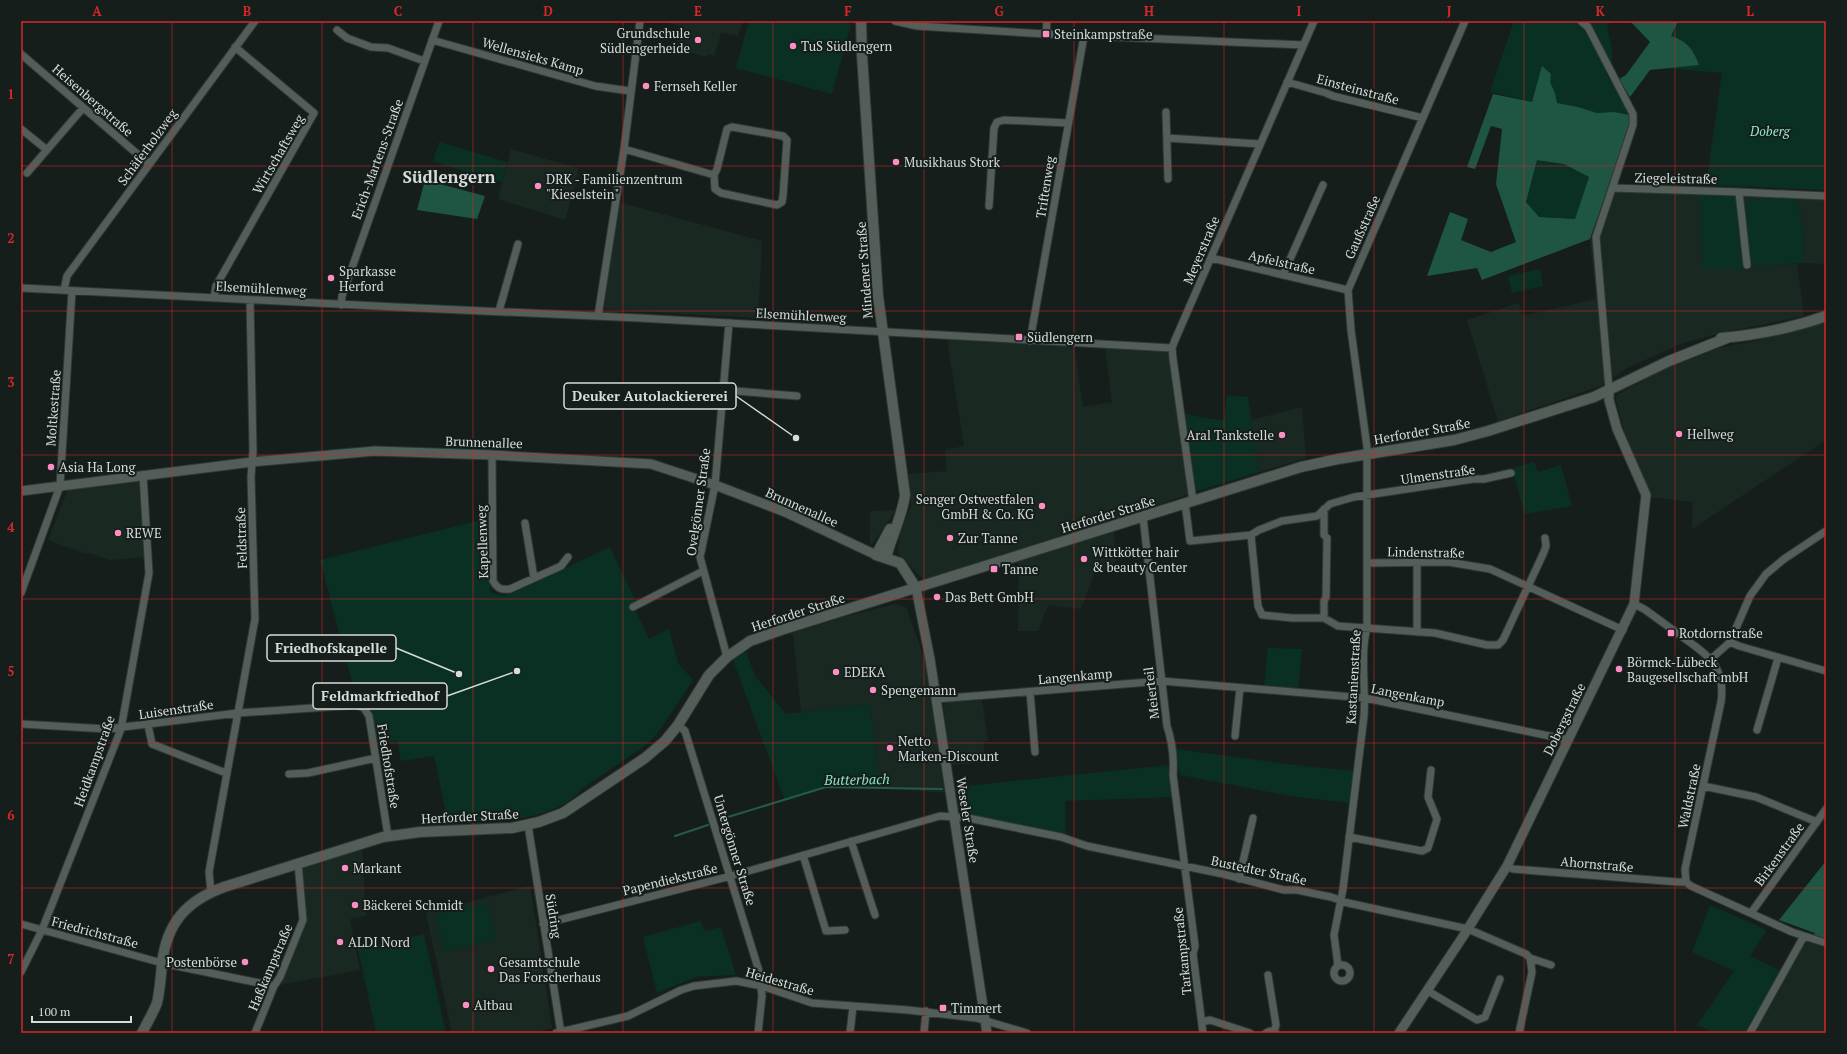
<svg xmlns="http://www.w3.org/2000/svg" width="1847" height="1054" viewBox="0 0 1847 1054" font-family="'PT Serif',serif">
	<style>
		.built { fill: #192922 }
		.green { fill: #093023 }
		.forest { fill: #1e5643; fill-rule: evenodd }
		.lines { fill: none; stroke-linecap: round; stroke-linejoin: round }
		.stream { stroke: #245c47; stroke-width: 2 }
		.minor-casing { stroke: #313734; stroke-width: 9 }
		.tertiary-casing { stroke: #313734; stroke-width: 11 }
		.secondary-casing { stroke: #313734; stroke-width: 12 }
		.minor { stroke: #535e59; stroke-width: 7 }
		.tertiary { stroke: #535e59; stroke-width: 9 }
		.secondary { stroke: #535e59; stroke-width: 10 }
		.grid { fill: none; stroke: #d62828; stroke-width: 1; stroke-opacity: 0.55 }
		.poi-dot { fill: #fb8fc3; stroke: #161e1b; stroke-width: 1.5 }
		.labels { text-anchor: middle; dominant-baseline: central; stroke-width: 4; stroke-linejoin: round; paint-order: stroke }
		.poi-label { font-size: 13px; fill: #d6dcd9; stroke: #161e1b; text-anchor: start }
		.street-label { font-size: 13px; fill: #d6dcd9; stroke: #161e1b }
		.park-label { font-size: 13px; font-style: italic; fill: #93eac7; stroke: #161e1b }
		.water-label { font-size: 14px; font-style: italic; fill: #8be2bf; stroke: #161e1b }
		.district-label { font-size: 17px; font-weight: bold; fill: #d6dcd9; stroke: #161e1b }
		.leader { fill: none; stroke: #d6dcd9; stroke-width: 1.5 }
		.callout-dot { fill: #d6dcd9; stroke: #161e1b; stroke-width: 1.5 }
		.callout { fill: #161e1b; stroke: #d6dcd9; stroke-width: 1.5 }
		.callout-label { font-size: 14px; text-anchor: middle; font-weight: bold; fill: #d6dcd9 }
		.neatline { fill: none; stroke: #d62828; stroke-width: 1.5 }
		.grid-label { font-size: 13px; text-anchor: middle; font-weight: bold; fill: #d62828 }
	</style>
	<rect width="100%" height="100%" fill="#161e1b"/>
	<path class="built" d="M 659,21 L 743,21 L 738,36 L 721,33 L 714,56 L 708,54 L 706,57 L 683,50 L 681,46 L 677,44 L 680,26 Z
		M 511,149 L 577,168 L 578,174 L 565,220 L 498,199 Z
		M 1616,185 L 1826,192 L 1826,264 L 1804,263 L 1803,229 L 1797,199 L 1755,199 L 1749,265 L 1797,264 L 1804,316 L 1721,333 L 1683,343 L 1629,367 L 1601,386 L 1498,421 L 1467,320 L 1519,303 L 1523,316 L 1596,299 L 1590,239 L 1600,236 Z
		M 618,202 L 762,241 L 758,318 L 605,309 L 602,305 Z
		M 1826,321 L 1826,440 L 1692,529 L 1693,502 L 1649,497 L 1626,441 L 1616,399 L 1617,395 L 1665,368 L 1714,349 L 1755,341 Z
		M 947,339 L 1074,346 L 1083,407 L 1112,402 L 1105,348 L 1171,352 L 1178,412 L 1184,413 L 1194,488 L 1197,491 L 1113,521 L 924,581 L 898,553 L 900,534 L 911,506 L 908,474 L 947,471 L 945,450 L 964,446 Z
		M 1302,407 L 1306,458 L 1259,472 L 1251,420 Z
		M 141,480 L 147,557 L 110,560 L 89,553 L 84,553 L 48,540 L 68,489 Z
		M 896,510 L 873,543 L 870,545 L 870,511 Z
		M 1114,532 L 1116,567 L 1095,573 L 1081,609 L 1048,605 L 1038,631 L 1018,631 L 1019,565 L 1017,560 Z
		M 895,604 L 906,607 L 927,666 L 947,793 L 880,788 L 870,704 L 801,712 L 793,633 L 840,618 Z
		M 982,700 L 988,741 L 983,741 L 986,762 L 952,765 L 943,706 L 947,702 Z
		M 362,846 L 366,916 L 350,919 L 360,970 L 279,985 L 306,920 L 302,872 L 304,865 Z
		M 530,886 L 552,1028 L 534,1033 L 452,1033 L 426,913 Z
		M 1805,941 L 1826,947 L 1826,1033 L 1745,1033 L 1795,944 Z"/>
	<path class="green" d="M 749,21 L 841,21 L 851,24 L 832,94 L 736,68 Z
		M 1514,21 L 1612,21 L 1607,27 L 1612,49 L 1612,68 L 1606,73 L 1629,111 L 1628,126 L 1490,92 Z
		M 1630,21 L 1826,21 L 1826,190 L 1706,185 L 1722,73 L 1653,67 L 1656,43 Z
		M 439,142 L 507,162 L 502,182 L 433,162 Z
		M 1537,159 L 1564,164 L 1589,177 L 1575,219 L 1539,217 L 1526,202 Z
		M 1699,194 L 1727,195 L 1737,199 L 1745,269 L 1703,269 Z
		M 1755,199 L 1797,199 L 1803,229 L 1804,263 L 1749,266 L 1745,210 L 1747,202 Z
		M 1540,269 L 1543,286 L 1512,293 L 1508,276 Z
		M 1227,395 L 1248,397 L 1259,472 L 1197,491 L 1194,488 L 1184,413 L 1204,418 L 1224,420 Z
		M 1534,462 L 1538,472 L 1561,465 L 1572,506 L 1524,514 L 1513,468 Z
		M 489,518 L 490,592 L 503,596 L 514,592 L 610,547 L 635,600 L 635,609 L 649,639 L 669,629 L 678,663 L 693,680 L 657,734 L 643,747 L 582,789 C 550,825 492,820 448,822 L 434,756 L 401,761 L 397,741 L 378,744 L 371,706 L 365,701 L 357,701 L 320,560 Z
		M 1268,648 L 1302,649 L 1298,691 L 1264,688 Z
		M 746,652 L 755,676 L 786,714 L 870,704 L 880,788 L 826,786 L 785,801 L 733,660 Z
		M 1176,749 L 1294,765 L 1354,771 L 1350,803 L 1291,796 L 1180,775 Z
		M 1169,765 L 1173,797 L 1065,801 L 1066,836 L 976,816 L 958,808 L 956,787 Z
		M 488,903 L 496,940 L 444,951 L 436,915 Z
		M 1710,905 L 1767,930 L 1750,956 L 1781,971 L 1745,1033 L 1715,1033 L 1697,1025 L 1734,971 L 1692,952 Z
		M 700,921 L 705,931 L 721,927 L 736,975 L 696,977 L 657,993 L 643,937 Z
		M 424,934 L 446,1033 L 376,1033 L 358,949 Z"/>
	<path class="forest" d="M 1630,21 L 1678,21 L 1671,36 C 1687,41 1693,49 1699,65 L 1650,70 L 1630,97 L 1619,79 L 1626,75 L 1650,42 Z
		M 1542,66 L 1551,74 L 1550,82 L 1555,93 L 1557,103 L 1578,107 L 1597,113 L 1614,112 L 1629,115 L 1630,124 L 1590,239 L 1482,280 L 1477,268 L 1427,276 L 1450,212 L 1468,219 L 1461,240 L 1491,252 L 1516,242 L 1496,184 L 1502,129 L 1491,126 L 1475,169 L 1467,167 L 1493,94 L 1532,102 ZM 1537,160 L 1564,164 L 1589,177 L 1575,219 L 1539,217 L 1526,202 Z
		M 425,180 L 485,196 L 477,219 L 417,210 Z
		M 1826,861 L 1826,939 L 1814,936 L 1815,933 L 1779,920 Z"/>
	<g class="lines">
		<path class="stream" d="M 728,817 L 826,787 L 942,789
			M 675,836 L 708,825"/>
		<defs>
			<path id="minor" d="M 895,21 L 917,26 L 1046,34 L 1303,45
				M 1581,21 L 1588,27 L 1633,114 L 1633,125 L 1596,237 L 1609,389
				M 337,30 L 347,38 L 371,47 L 388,48 L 424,61
				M 1046,34 L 1047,21
				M 432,40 L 595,86 L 630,91
				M 21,54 L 149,164
				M 1287,82 L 1326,93 L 1333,96 L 1423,118
				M 1166,112 L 1168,179
				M 21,129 L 47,150
				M 1167,138 L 1260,144
				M 624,149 L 714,175 L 715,189 L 721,193 L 777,205 L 782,202 L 783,196 L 787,140 L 783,136 L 732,127 L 727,129 L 717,169 L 714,175
				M 27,173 L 83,108
				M 1613,188 L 1739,192 L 1826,196
				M 1739,192 L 1747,265
				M 989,206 L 994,128 L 997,122 L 1004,120 L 1068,123
				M 1211,258 L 1348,290
				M 1283,275 L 1323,185
				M 21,288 L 396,307 L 639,318 L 1172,348
				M 64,290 L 67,276 L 255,21
				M 214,298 L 216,286 L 314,113 L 235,47
				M 341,305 L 342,296 L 439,21
				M 499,311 L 518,244
				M 598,316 L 624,149 L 640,21
				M 1030,341 L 1084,36
				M 723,390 L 797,396
				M 492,455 L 493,581 C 498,589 501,590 510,589 L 561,566 L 568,557
				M 1511,473 L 1484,479 L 1473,479 L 1354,497 L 1330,504 L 1317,516 L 1282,521 L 1259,530 L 1251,535 L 1258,606 L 1262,615 L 1292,618 L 1324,618 L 1338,626 L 1435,633 L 1487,645 L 1498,645 L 1503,640 L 1544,552 L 1546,546 L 1545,538
				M 1193,501 L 1173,359 L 1172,348 L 1175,340 L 1314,21
				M 1185,503 L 1190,541 L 1251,535
				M 1324,509 L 1324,535 L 1327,538 L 1326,597 L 1324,601 L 1324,618
				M 1143,517 L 1167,726 C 1172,741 1174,760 1173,775 L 1195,946 L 1193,954 L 1203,1033
				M 525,523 L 534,578
				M 1417,562 L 1417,632
				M 1368,563 L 1448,562 L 1490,569 L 1623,630
				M 21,593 L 60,486 L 72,291
				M 1634,604 L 1644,609 C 1657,618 1670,628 1684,638 C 1709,656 1726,668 1721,702 L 1685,869 L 1686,882 L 1691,886 L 1792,932 L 1826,943
				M 633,607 L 703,571
				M 1730,642 L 1739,646 L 1826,671
				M 727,657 L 700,557 L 715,485 L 729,323
				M 1711,659 L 1730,642 L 1750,596 L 1766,574 L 1784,559 L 1826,531
				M 1030,692 L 1035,752
				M 936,699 L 1162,681 L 1365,698 L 1569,740
				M 21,724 L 107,729 L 238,713 L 356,705 L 364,708 L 369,716 L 388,836
				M 148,725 L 152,744 L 226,773
				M 678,725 L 685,731 L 759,971 L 762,996 L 758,1033
				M 1757,730 L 1778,658
				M 1235,736 L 1240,688
				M 289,774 L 308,773 L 376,758
				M 1703,786 L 1756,797 L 1817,822
				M 528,825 L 561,1033
				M 1349,837 L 1422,851 L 1428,848 L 1437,819 L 1428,797 L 1431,770
				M 851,841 L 875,915
				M 803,855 L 826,931 L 845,930
				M 1507,866 L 1513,869 L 1678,882 L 1686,882
				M 1239,879 L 1253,818
				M 211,892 L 209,872 L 255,619 L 251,477 L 253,451 L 250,300
				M 1751,913 L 1826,809
				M 21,924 L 162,963 L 274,986
				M 543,924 L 731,876 L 940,816 L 968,818 L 1061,837 L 1087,846 L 1223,874 L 1284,890 L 1297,890 L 1331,897 L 1348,903 L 1468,929 L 1526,954 L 1530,958 L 1551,965
				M1334 973a8 8 0 1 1 16 0a8 8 0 1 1-16 0Z
				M 1338,966 L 1334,935 L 1343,889 L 1364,716 C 1366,690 1360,651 1367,629 L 1367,447 L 1351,330 L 1348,290 L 1465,21
				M 21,972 L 42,930 L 121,729 L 149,573 L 143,475
				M 1268,975 L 1276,1025 L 1274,1032
				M 1428,991 L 1477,1020 L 1485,1017 L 1500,979
				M 1202,1022 L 1210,1020 L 1250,1033
				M 255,1033 L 274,986 L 280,977 L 303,920 L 298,863
				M 556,1033 L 628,1016 L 681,990 L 694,986 L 736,981 L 762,986 L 812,1003 L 908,1010 L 976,1018 L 1027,1033
				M 850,1033 L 853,1006
				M 924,1033 L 926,1011
				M 1266,1033 L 1270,1031 L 1276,1033
				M 1519,1033 L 1532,972 L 1530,958
				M 1750,1033 L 1804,936"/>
			<path id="tertiary" d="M 21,491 L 252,462 L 375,451 L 492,455 L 651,464 L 715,485 L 785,512 L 876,555
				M 916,588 L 930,659 L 987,1033
				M 1399,1033 L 1464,935 L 1507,866 L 1634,604 L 1646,495 L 1617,429 L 1609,400 L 1609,389"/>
			<path id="secondary" d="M 861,21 L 862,55 L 878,296 L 905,495 C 902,517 891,537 886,558
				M 1721,338 C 1756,335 1792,328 1826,316
				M 890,529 L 876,555 L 900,563 L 916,588
				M 142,1033 C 147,1023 153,1013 157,1003 C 160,990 161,976 162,963 C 167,923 186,901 224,887 L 383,837 L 420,832 L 512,828 L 539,822 L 563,813 L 645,758 L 665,741 L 678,725 L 709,675 L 727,657 L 750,641 L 781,630 L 1301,467 L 1338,459 L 1454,440 L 1488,431 L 1594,397 L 1669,361 L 1727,338"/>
		</defs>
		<use href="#minor" class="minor-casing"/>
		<use href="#tertiary" class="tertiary-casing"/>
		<use href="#secondary" class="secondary-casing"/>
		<use href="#minor" class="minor"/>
		<use href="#tertiary" class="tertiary"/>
		<use href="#secondary" class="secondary"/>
	</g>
	<path class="grid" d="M 172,21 L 172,1033M 322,21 L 322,1033M 473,21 L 473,1033M 623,21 L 623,1033M 773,21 L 773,1033M 924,21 L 924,1033M 1074,21 L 1074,1033M 1224,21 L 1224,1033M 1374,21 L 1374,1033M 1524,21 L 1524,1033M 1675,21 L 1675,1033M 21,166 L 1826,166M 21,311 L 1826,311M 21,455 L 1826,455M 21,599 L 1826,599M 21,743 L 1826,743M 21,888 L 1826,888"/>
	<g class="poi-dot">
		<rect x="1042" y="30" width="8" height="8" rx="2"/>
		<circle cx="698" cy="40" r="4"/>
		<circle cx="793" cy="46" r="4"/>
		<circle cx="646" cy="86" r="4"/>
		<circle cx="896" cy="162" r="4"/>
		<circle cx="538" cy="186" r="4"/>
		<circle cx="331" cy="278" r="4"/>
		<rect x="1015" y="333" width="8" height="8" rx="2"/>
		<circle cx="1679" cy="434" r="4"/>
		<circle cx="1282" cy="435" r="4"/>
		<circle cx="51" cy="467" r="4"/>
		<circle cx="1042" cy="506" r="4"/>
		<circle cx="118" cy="533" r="4"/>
		<circle cx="950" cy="538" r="4"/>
		<circle cx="1084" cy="559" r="4"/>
		<rect x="990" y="565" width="8" height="8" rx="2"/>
		<circle cx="937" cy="597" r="4"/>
		<rect x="1667" y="629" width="8" height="8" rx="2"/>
		<circle cx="1619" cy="669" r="4"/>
		<circle cx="836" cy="672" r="4"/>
		<circle cx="873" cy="690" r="4"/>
		<circle cx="890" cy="748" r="4"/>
		<circle cx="345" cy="868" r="4"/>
		<circle cx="355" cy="905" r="4"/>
		<circle cx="340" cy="942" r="4"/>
		<circle cx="245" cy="962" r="4"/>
		<circle cx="491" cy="969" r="4"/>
		<circle cx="466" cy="1005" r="4"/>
		<rect x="939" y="1004" width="8" height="8" rx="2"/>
	</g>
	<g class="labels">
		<g class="poi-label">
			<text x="690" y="33" text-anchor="end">Grundschule<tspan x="690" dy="15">Südlengerheide</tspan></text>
			<text x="1054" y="34">Steinkampstraße</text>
			<text x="801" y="46">TuS Südlengern</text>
			<text x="654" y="86">Fernseh Keller</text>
			<text x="904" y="162">Musikhaus Stork</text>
			<text x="546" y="179">DRK - Familienzentrum<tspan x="546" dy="15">"Kieselstein"</tspan></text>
			<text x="339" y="271">Sparkasse<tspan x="339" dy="15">Herford</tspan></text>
			<text x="1027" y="337">Südlengern</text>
			<text x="1687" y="434">Hellweg</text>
			<text x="1274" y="435" text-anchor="end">Aral Tankstelle</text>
			<text x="59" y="467">Asia Ha Long</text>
			<text x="1034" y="499" text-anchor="end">Senger Ostwestfalen<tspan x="1034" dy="15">GmbH &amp; Co. KG</tspan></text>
			<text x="126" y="533">REWE</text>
			<text x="958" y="538">Zur Tanne</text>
			<text x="1092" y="552">Wittkötter hair<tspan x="1092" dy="15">&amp; beauty Center</tspan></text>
			<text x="1002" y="569">Tanne</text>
			<text x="945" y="597">Das Bett GmbH</text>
			<text x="1679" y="633">Rotdornstraße</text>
			<text x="1627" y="662">Börmck-Lübeck<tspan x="1627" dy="15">Baugesellschaft mbH</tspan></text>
			<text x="844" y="672">EDEKA</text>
			<text x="881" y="690">Spengemann</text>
			<text x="898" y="741">Netto<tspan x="898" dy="15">Marken-Discount</tspan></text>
			<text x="353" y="868">Markant</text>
			<text x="363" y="905">Bäckerei Schmidt</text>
			<text x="348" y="942">ALDI Nord</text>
			<text x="237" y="962" text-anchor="end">Postenbörse</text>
			<text x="499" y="962">Gesamtschule<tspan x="499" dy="15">Das Forscherhaus</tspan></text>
			<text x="474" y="1005">Altbau</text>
			<text x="951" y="1008">Timmert</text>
		</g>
		<g class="street-label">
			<text transform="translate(533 56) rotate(16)">Wellensieks Kamp</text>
			<text transform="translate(1358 89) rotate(15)">Einsteinstraße</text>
			<text transform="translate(93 100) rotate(41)">Heisenbergstraße</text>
			<text transform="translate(147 147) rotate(-54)">Schäferholzweg</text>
			<text transform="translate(278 154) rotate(-60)">Wirtschaftsweg</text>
			<text transform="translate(377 159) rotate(-70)">Erich-Martens-Straße</text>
			<text transform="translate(1676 178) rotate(1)">Ziegeleistraße</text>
			<text transform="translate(1045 187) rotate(-81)">Triftenweg</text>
			<text transform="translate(1362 227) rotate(-66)">Gaußstraße</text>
			<text transform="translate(1201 250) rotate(-67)">Meyerstraße</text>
			<text transform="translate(1282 262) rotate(13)">Apfelstraße</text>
			<text transform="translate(864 270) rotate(-94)">Mindener Straße</text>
			<text transform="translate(261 288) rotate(3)">Elsemühlenweg</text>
			<text transform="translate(801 315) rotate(3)">Elsemühlenweg</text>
			<text transform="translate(53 408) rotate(-86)">Moltkestraße</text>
			<text transform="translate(1422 431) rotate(-10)">Herforder Straße</text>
			<text transform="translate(484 442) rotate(2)">Brunnenallee</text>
			<text transform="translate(1438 474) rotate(-8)">Ulmenstraße</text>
			<text transform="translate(698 502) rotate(-82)">Ovelgönner Straße</text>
			<text transform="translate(802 507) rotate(24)">Brunnenallee</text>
			<text transform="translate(1108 514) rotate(-17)">Herforder Straße</text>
			<text transform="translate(241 538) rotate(-92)">Feldstraße</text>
			<text transform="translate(482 542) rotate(-92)">Kapellenweg</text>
			<text transform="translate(1426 552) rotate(1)">Lindenstraße</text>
			<text transform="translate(798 612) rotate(-18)">Herforder Straße</text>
			<text transform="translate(1075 676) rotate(-5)">Langenkamp</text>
			<text transform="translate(1353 677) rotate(-87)">Kastanienstraße</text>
			<text transform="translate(1151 693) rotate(-97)">Meierteil</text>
			<text transform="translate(1408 695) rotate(11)">Langenkamp</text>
			<text transform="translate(176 709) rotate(-8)">Luisenstraße</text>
			<text transform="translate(1564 719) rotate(-64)">Dobergstraße</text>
			<text transform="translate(94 761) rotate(-70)">Heidkampstraße</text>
			<text transform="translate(389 766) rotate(81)">Friedhofstraße</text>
			<text transform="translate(1689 796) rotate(-78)">Waldstraße</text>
			<text transform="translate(470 816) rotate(-3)">Herforder Straße</text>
			<text transform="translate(968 820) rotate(81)">Weseler Straße</text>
			<text transform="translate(735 850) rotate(73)">Untergönner Straße</text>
			<text transform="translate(1779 854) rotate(-54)">Birkenstraße</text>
			<text transform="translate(1597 864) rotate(5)">Ahornstraße</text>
			<text transform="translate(1259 870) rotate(12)">Bustedter Straße</text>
			<text transform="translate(670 879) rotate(-14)">Papendiekstraße</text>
			<text transform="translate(554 916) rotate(81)">Südring</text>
			<text transform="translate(95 932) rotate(15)">Friedrichstraße</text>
			<text transform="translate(1182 951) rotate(-96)">Tarkampstraße</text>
			<text transform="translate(270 967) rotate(-67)">Haßkampstraße</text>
			<text transform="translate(780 981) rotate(16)">Heidestraße</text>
		</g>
		<g class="park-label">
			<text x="1770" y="131">Doberg</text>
		</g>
		<g class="water-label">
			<text transform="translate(857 779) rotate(-1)">Butterbach</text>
		</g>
		<g class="district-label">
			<text x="449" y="176">Südlengern</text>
		</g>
	</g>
	<path class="leader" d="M796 438L736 396M459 674L396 648M517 671L447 696"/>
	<g class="callout-dot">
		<circle cx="796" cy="438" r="4"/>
		<circle cx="459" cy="674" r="4"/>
		<circle cx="517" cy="671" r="4"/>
	</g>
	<g class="callout">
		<rect x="564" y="383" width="172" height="26" rx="4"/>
		<rect x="267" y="635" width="129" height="26" rx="4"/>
		<rect x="313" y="683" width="134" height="26" rx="4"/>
	</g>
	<g class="callout-label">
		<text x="650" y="401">Deuker Autolackiererei</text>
		<text x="331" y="653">Friedhofskapelle</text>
		<text x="380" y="701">Feldmarkfriedhof</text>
	</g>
	<rect width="1847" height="1054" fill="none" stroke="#161e1b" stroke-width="44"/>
	<path d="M32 1016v6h99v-6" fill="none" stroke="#d6dcd9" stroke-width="2"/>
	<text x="38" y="1016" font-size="12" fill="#d6dcd9" stroke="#161e1b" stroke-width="3" paint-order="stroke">100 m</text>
	<rect x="22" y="22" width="1803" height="1010" class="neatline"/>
	<g class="grid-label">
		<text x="97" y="16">A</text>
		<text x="247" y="16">B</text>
		<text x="398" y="16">C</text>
		<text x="548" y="16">D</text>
		<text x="698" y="16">E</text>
		<text x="848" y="16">F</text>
		<text x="999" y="16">G</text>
		<text x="1149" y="16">H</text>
		<text x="1299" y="16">I</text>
		<text x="1449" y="16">J</text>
		<text x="1600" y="16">K</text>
		<text x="1750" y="16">L</text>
		<text x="11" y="99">1</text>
		<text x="11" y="243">2</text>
		<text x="11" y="387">3</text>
		<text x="11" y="532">4</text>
		<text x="11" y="676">5</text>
		<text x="11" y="820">6</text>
		<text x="11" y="964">7</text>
	</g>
</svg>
